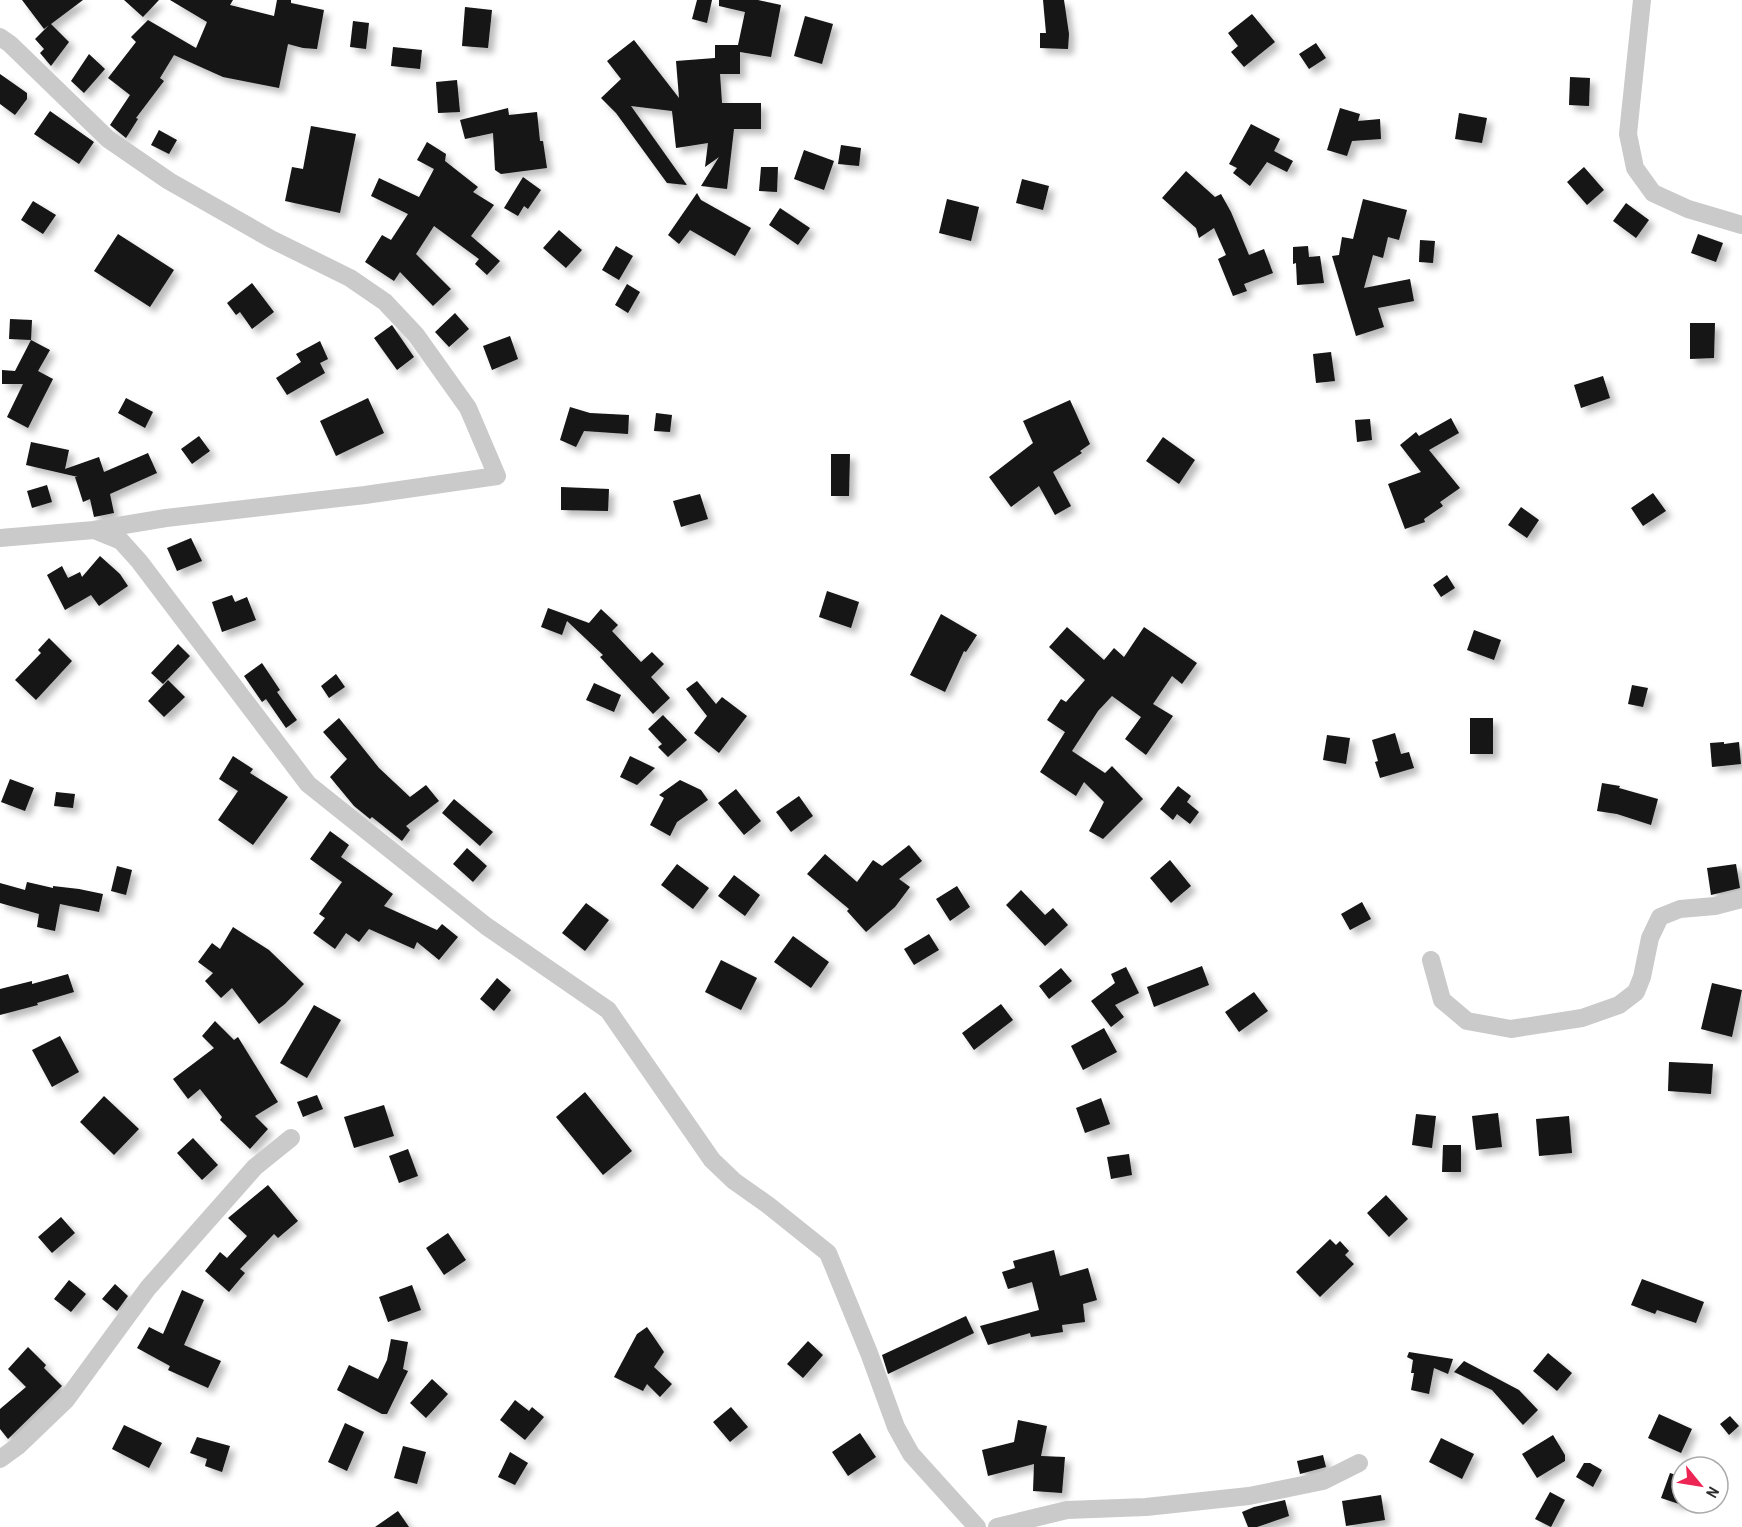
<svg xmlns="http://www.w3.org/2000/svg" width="1742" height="1527" viewBox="0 0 1742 1527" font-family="'Archivo Narrow',sans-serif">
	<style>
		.building { fill: #141414; filter: url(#shadow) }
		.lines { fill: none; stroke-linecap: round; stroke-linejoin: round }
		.minor { stroke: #cacaca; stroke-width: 18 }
	</style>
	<defs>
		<filter id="shadow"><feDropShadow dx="5.5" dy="5.5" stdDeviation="3" flood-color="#0004"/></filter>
	</defs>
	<rect width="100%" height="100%" fill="#fff"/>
	<path class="building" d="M 22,0 L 83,0 L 51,24 L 69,42 L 51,66 L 40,53 L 44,49 L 35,39 L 49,25 L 44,29 Z
		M 124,0 L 159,0 L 143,17 Z
		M 170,0 L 233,0 L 230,5 L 274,16 L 277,0 L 291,0 L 291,3 L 324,10 L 317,49 L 303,48 L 288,44 L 279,88 L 223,77 L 174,55 L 160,78 L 164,81 L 136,118 L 138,119 L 126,138 L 110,125 L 130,95 L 108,78 L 136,42 L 131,37 L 148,20 L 196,48 L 207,22 Z
		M 697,0 L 712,0 L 707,23 L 692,19 Z
		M 719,0 L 758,0 L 781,5 L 771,57 L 740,52 L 740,74 L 720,74 L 722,103 L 761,103 L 761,129 L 734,129 L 727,189 L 701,186 L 719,157 L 705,167 L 708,143 L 676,148 L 672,111 L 631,106 L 687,185 L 667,183 L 616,113 L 601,98 L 621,79 L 607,61 L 634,40 L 679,98 L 676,61 L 715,58 L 715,45 L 738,45 L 745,12 L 719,6 Z
		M 1043,0 L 1064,0 L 1069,34 L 1068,49 L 1040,48 L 1040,33 L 1046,33 Z
		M 465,7 L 492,10 L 488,48 L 462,46 Z
		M 1252,14 L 1275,42 L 1244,67 L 1231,52 L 1238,46 L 1228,33 Z
		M 805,16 L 833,24 L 822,64 L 794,56 Z
		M 353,21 L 369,23 L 366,49 L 350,47 Z
		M 1316,43 L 1326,58 L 1309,69 L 1299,54 Z
		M 393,47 L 422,50 L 420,69 L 391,66 Z
		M 89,54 L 105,69 L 84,93 L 71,81 Z
		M 0,74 L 27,93 L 27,99 L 15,115 L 0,104 Z
		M 1570,77 L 1590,78 L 1589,106 L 1569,105 Z
		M 457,80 L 460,112 L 438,113 L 436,82 Z
		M 508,108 L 509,115 L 537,112 L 540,141 L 543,141 L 547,168 L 501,174 L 495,170 L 493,133 L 465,139 L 460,120 Z
		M 1340,108 L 1360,114 L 1358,121 L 1380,119 L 1381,139 L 1352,141 L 1347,156 L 1327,150 Z
		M 50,111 L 94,142 L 79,164 L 34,134 Z
		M 1459,113 L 1487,118 L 1482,143 L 1455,139 Z
		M 1251,124 L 1280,139 L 1274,151 L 1293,161 L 1287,172 L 1267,162 L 1250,186 L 1233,173 L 1237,168 L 1229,164 Z
		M 311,126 L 356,134 L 340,213 L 285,201 L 292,167 L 303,169 Z
		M 159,130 L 177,140 L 169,154 L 151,145 Z
		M 427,142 L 446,154 L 445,161 L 478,187 L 473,192 L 494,205 L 471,236 L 500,261 L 487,275 L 475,264 L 479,259 L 434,226 L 416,254 L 451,289 L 433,306 L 400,272 L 394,281 L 365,262 L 382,235 L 391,240 L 408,214 L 371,196 L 379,178 L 419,197 L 434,169 L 417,160 Z
		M 841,145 L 861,148 L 859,166 L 838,164 Z
		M 804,150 L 834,161 L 824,190 L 794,179 Z
		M 761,167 L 778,167 L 777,192 L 759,191 Z
		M 1584,167 L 1604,190 L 1587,205 L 1567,182 Z
		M 1186,171 L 1215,197 L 1221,194 L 1231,212 L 1249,255 L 1264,249 L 1273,273 L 1244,284 L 1247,291 L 1233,296 L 1218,259 L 1226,255 L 1214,228 L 1199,238 L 1196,228 L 1162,198 Z
		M 523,177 L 541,190 L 528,209 L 524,206 L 518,216 L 504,208 Z
		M 1022,179 L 1049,186 L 1043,210 L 1016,203 Z
		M 697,193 L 701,200 L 751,228 L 735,256 L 690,230 L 679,244 L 668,235 Z
		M 947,199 L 979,207 L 971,241 L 939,233 Z
		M 1363,199 L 1407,210 L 1399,240 L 1388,237 L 1383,258 L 1373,255 L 1364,288 L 1410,279 L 1414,301 L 1378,308 L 1384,327 L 1356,336 L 1332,256 L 1339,255 L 1342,237 L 1353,239 Z
		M 33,201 L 56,215 L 43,234 L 21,220 Z
		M 1626,203 L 1649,220 L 1636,238 L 1613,221 Z
		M 780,208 L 810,228 L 798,245 L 769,225 Z
		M 559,230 L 582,250 L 566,268 L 543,248 Z
		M 118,234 L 174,270 L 150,307 L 94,271 Z
		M 1698,234 L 1723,243 L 1716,262 L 1691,253 Z
		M 1420,240 L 1435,241 L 1433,263 L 1419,262 Z
		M 616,246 L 633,256 L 619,280 L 602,270 Z
		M 1308,246 L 1309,257 L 1320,256 L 1324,283 L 1297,285 L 1296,263 L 1293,264 L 1293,247 Z
		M 252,283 L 274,312 L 252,329 L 240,312 L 236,315 L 227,303 Z
		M 627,284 L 640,292 L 628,313 L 615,305 Z
		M 455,313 L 469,329 L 449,347 L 435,332 Z
		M 10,319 L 32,320 L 31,340 L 9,339 Z
		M 1690,323 L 1715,323 L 1714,358 L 1690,359 Z
		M 392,325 L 414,357 L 397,370 L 374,338 Z
		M 510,336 L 518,359 L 492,370 L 483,346 Z
		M 31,340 L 50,350 L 38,371 L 53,379 L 28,428 L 7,417 L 23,384 L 2,384 L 2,370 L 15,371 Z
		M 320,341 L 328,359 L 320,363 L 325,373 L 287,395 L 276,378 L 301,362 L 296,354 Z
		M 1331,352 L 1335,381 L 1316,383 L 1313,354 Z
		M 1603,376 L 1610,398 L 1581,408 L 1574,385 Z
		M 126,398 L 153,412 L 145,428 L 118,413 Z
		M 368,398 L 384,433 L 336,456 L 320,421 Z
		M 1070,400 L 1090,444 L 1080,451 L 1082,453 L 1053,472 L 1071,506 L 1055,515 L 1039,486 L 1011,507 L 989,477 L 1033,443 L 1023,421 Z
		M 570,407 L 590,413 L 629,415 L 628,434 L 584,431 L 576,447 L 560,440 Z
		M 656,413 L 672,415 L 670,432 L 654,431 Z
		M 1451,418 L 1459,433 L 1429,450 L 1460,488 L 1440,502 L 1443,506 L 1424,519 L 1425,522 L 1405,529 L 1388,484 L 1421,472 L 1400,445 L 1416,432 L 1419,436 Z
		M 1370,419 L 1372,440 L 1357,442 L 1355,420 Z
		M 199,436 L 210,451 L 192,464 L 181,449 Z
		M 1163,437 L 1195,460 L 1179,484 L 1146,461 Z
		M 31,442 L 69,450 L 65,469 L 99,457 L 104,472 L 148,453 L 157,473 L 110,494 L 114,513 L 94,517 L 90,499 L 83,502 L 75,477 L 78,477 L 26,465 Z
		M 831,454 L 850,454 L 849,496 L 831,496 Z
		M 47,485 L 52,502 L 32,508 L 27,491 Z
		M 561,487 L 609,489 L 608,511 L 561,510 Z
		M 1653,493 L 1666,511 L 1643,526 L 1631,508 Z
		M 700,494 L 708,519 L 681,527 L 673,501 Z
		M 1521,507 L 1539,520 L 1527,538 L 1508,525 Z
		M 191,538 L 202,561 L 177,571 L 167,548 Z
		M 100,556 L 120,574 L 128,586 L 99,606 L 91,595 L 65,610 L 47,575 L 62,566 L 68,578 L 80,572 L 82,577 Z
		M 1447,575 L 1455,588 L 1441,597 L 1433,585 Z
		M 827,591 L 859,602 L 851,628 L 819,617 Z
		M 232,595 L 235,602 L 247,597 L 256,620 L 222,632 L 212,602 Z
		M 548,608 L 589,623 L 601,609 L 618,625 L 612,631 L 641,662 L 652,652 L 664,664 L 651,677 L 670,698 L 653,714 L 600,657 L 603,655 L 567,621 L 562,635 L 541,627 Z
		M 941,614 L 977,635 L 966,652 L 964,651 L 945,692 L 910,675 Z
		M 1067,627 L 1104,660 L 1114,648 L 1124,657 L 1144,627 L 1197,663 L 1182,684 L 1172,676 L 1153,704 L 1173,716 L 1146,755 L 1125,739 L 1141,717 L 1112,696 L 1098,711 L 1072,751 L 1105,773 L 1112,766 L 1143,799 L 1103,839 L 1089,831 L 1104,802 L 1084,782 L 1076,796 L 1040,772 L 1065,732 L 1047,720 L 1061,699 L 1066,702 L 1085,680 L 1049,647 Z
		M 1474,630 L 1501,640 L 1494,660 L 1467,650 Z
		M 49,638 L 72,661 L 36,700 L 15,680 L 41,653 L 38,650 Z
		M 178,644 L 190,656 L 163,684 L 151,673 Z
		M 262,663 L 280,690 L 277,692 L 297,720 L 286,728 L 266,699 L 262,702 L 244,676 Z
		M 336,674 L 345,687 L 329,698 L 321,686 Z
		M 168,680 L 185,697 L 164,717 L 148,701 Z
		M 697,681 L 716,704 L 722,697 L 747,716 L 719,753 L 694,733 L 707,716 L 686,689 Z
		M 594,683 L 621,695 L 614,712 L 586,700 Z
		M 1632,685 L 1648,688 L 1643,707 L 1628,704 Z
		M 663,715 L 687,740 L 668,757 L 658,747 L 662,744 L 648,729 Z
		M 339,718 L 379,768 L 410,797 L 426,785 L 439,801 L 406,826 L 410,830 L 402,841 L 372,817 L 370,819 L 354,806 L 330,777 L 347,759 L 323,732 Z
		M 1470,718 L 1493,718 L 1493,754 L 1470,754 Z
		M 1395,733 L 1401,754 L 1409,752 L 1414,768 L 1380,778 L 1375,762 L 1378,761 L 1372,740 Z
		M 1327,735 L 1350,738 L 1346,764 L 1323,760 Z
		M 1724,742 L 1724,744 L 1739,742 L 1741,764 L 1712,767 L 1710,743 Z
		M 233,756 L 253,769 L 250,773 L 288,797 L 253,845 L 218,820 L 238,791 L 219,779 Z
		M 630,756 L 655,768 L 637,785 L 620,777 Z
		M 10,779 L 34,788 L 25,811 L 1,802 Z
		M 680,780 L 701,790 L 708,800 L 677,822 L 670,836 L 650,825 L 664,798 L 659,795 Z
		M 1602,783 L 1620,786 L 1619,788 L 1658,799 L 1651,825 L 1617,814 L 1597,811 Z
		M 1178,786 L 1191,796 L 1187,802 L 1199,812 L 1190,824 L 1177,814 L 1173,820 L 1160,809 Z
		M 736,789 L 761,821 L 744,835 L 718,803 Z
		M 56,792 L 75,794 L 73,808 L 54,806 Z
		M 799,796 L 813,816 L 791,832 L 776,812 Z
		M 454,799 L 493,832 L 480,846 L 442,813 Z
		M 330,831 L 349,845 L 341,857 L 393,894 L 384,906 L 437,930 L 442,924 L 458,937 L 439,960 L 417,942 L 414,949 L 369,929 L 359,942 L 346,933 L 335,949 L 313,933 L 325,918 L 319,914 L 342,882 L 310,859 Z
		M 909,845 L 922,861 L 899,879 L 910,887 L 895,907 L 866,932 L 847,911 L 849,909 L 807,874 L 825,854 L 857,882 L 873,860 L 882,866 Z
		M 467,848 L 487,866 L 473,882 L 453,864 Z
		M 1170,860 L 1191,886 L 1171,903 L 1150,878 Z
		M 677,864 L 709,888 L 693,909 L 661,885 Z
		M 1736,864 L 1740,888 L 1711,895 L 1707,868 Z
		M 117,866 L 132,870 L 126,895 L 111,891 Z
		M 734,875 L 760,895 L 745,916 L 718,896 Z
		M 27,882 L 53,888 L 53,886 L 79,889 L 103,894 L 99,912 L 60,904 L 55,931 L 37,927 L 39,914 L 0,903 L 0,883 L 25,890 Z
		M 957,886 L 970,907 L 950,921 L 936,899 Z
		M 1021,890 L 1045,915 L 1053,908 L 1068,925 L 1045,946 L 1006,905 Z
		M 1362,902 L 1371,919 L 1350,930 L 1341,914 Z
		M 586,903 L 609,920 L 585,951 L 562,933 Z
		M 233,927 L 269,950 L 304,984 L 285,1004 L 259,1024 L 232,988 L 221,998 L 205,981 L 213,973 L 198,962 L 212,943 L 220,949 Z
		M 929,934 L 939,950 L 914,965 L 904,949 Z
		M 793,936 L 829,962 L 811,988 L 774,962 Z
		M 721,960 L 757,978 L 741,1010 L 705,992 Z
		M 1202,966 L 1209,985 L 1154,1007 L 1147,987 Z
		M 1126,967 L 1139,993 L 1115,1005 L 1124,1017 L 1111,1027 L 1091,1001 L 1115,983 L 1111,974 Z
		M 1061,968 L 1072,981 L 1049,999 L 1039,986 Z
		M 68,974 L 74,992 L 37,1003 L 38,1005 L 0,1015 L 0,989 L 32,981 L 32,984 Z
		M 497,978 L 511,990 L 494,1011 L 480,999 Z
		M 1712,983 L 1742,990 L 1732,1037 L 1701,1029 Z
		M 1254,992 L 1268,1011 L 1239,1032 L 1225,1012 Z
		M 1001,1004 L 1013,1020 L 974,1050 L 962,1033 Z
		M 314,1005 L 341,1020 L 307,1078 L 280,1063 Z
		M 215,1021 L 234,1040 L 238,1037 L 278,1102 L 255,1116 L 268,1129 L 250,1149 L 220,1120 L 222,1117 L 200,1089 L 188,1099 L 173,1079 L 214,1048 L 202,1036 Z
		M 1104,1028 L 1117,1052 L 1083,1070 L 1071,1046 Z
		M 60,1036 L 79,1072 L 52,1087 L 32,1050 Z
		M 1669,1062 L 1713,1064 L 1711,1094 L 1668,1091 Z
		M 585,1092 L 632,1151 L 603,1175 L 556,1117 Z
		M 317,1095 L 323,1109 L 303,1117 L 297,1102 Z
		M 104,1096 L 139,1129 L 114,1155 L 80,1122 Z
		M 1101,1098 L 1110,1124 L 1085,1133 L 1076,1108 Z
		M 384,1105 L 394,1136 L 354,1148 L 344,1117 Z
		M 1498,1113 L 1502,1147 L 1476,1150 L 1472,1116 Z
		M 1416,1114 L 1436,1116 L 1432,1148 L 1412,1145 Z
		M 1569,1116 L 1572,1153 L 1539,1156 L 1536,1119 Z
		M 193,1138 L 218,1165 L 202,1180 L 177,1153 Z
		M 1443,1145 L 1461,1145 L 1461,1172 L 1442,1172 Z
		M 408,1149 L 418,1176 L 399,1183 L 389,1156 Z
		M 1129,1154 L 1132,1175 L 1111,1179 L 1107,1157 Z
		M 268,1185 L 298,1221 L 278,1238 L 274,1234 L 240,1269 L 245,1273 L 229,1292 L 205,1271 L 220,1252 L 227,1258 L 247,1236 L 228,1218 Z
		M 1386,1195 L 1408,1219 L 1389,1237 L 1367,1213 Z
		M 61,1217 L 75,1233 L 52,1253 L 38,1237 Z
		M 448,1233 L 466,1260 L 444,1275 L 426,1248 Z
		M 1330,1239 L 1336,1245 L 1340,1241 L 1349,1251 L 1345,1255 L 1354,1264 L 1320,1297 L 1296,1272 Z
		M 1054,1250 L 1060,1276 L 1088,1268 L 1097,1300 L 1083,1304 L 1085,1322 L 1062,1325 L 1063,1332 L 1031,1337 L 1030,1333 L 988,1345 L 980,1326 L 1039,1310 L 1032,1282 L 1008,1289 L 1002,1272 L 1015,1268 L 1013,1261 Z
		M 1642,1279 L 1704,1302 L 1696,1323 L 1657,1310 L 1655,1314 L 1631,1305 Z
		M 69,1280 L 86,1294 L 71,1312 L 54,1299 Z
		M 115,1284 L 128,1296 L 117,1311 L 102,1299 Z
		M 412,1285 L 421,1310 L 388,1322 L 379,1297 Z
		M 182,1290 L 204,1300 L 184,1345 L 221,1361 L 208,1388 L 168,1370 L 170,1366 L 137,1348 L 149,1327 L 163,1334 Z
		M 966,1316 L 974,1333 L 888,1374 L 882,1355 Z
		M 647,1327 L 664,1352 L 654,1367 L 672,1384 L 660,1397 L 647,1384 L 643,1391 L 614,1377 L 637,1334 Z
		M 391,1339 L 408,1342 L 403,1369 L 408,1371 L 387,1414 L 382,1414 L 337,1390 L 349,1365 L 378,1379 L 387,1360 Z
		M 808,1341 L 823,1355 L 803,1378 L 787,1364 Z
		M 28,1347 L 46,1365 L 44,1368 L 62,1386 L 8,1439 L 0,1429 L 0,1409 L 26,1387 L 8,1369 Z
		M 1409,1352 L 1453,1359 L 1448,1374 L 1434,1368 L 1429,1394 L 1411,1390 L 1414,1373 L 1411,1373 L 1413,1360 L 1407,1357 Z
		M 1548,1353 L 1572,1373 L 1557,1391 L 1533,1371 Z
		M 1464,1361 L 1519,1390 L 1538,1410 L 1523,1425 L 1492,1390 L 1454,1372 Z
		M 432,1379 L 448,1394 L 426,1418 L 410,1403 Z
		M 515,1400 L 529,1411 L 532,1407 L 544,1417 L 525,1440 L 500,1420 Z
		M 731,1407 L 748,1427 L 730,1442 L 713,1422 Z
		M 1659,1414 L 1692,1429 L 1681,1453 L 1648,1438 Z
		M 1730,1416 L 1739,1426 L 1729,1435 L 1720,1424 Z
		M 1018,1420 L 1047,1426 L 1041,1456 L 1065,1457 L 1062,1493 L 1033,1491 L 1034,1464 L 988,1476 L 982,1450 L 1014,1442 Z
		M 345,1423 L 364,1432 L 347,1471 L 328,1462 Z
		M 124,1425 L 162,1443 L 149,1468 L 112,1449 Z
		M 860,1433 L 876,1457 L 848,1476 L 832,1452 Z
		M 1553,1435 L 1565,1455 L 1565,1461 L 1537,1478 L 1522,1454 Z
		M 197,1437 L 230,1446 L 222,1472 L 205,1466 L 207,1459 L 190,1453 Z
		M 1441,1438 L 1474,1454 L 1462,1479 L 1429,1462 Z
		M 403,1446 L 426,1452 L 417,1484 L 394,1478 Z
		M 510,1452 L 528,1463 L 515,1485 L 498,1477 Z
		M 1323,1455 L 1326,1467 L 1300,1474 L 1297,1461 Z
		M 1584,1463 L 1590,1463 L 1602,1470 L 1593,1487 L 1576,1477 Z
		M 1670,1473 L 1682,1477 L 1682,1505 L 1661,1498 Z
		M 1550,1492 L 1565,1500 L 1551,1527 L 1535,1519 Z
		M 1381,1495 L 1385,1520 L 1346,1526 L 1342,1501 Z
		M 1285,1500 L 1289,1516 L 1257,1527 L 1248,1527 L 1242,1512 L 1254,1507 Z
		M 398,1511 L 409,1527 L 375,1527 Z"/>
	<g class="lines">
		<path class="minor" d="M 1642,0 L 1628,134 L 1635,168 L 1653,193 L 1688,209 L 1742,225
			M 0,37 L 10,44 L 108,139 L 169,181 L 271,239 L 350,278 L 385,302 L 416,335 L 468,408 L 497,476 L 365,495 L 166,518 L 94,530
			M 0,538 L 94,530 L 121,541 L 139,561 L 308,784 L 486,926 L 608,1010 L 712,1160 L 734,1181 L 768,1205 L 828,1253 L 869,1353 L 896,1427 L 911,1454 L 977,1527
			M 1431,960 L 1442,1000 L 1467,1021 L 1511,1029 L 1582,1018 L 1619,1005 L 1636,992 L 1642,977 L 1650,938 L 1660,917 L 1680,909 L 1715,906 L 1742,899
			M 0,1459 L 18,1446 L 66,1400 L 148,1288 L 255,1167 L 291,1138
			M 997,1527 L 1067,1510 L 1146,1507 L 1249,1496 L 1323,1481 L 1359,1463"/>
	</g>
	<g transform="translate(1700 1485) rotate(120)"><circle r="28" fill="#ffffff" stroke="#ababab" stroke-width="1.5"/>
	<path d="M0-4.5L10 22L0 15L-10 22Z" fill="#ed2555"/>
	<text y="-9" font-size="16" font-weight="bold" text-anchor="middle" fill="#2d2d2d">N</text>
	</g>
</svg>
